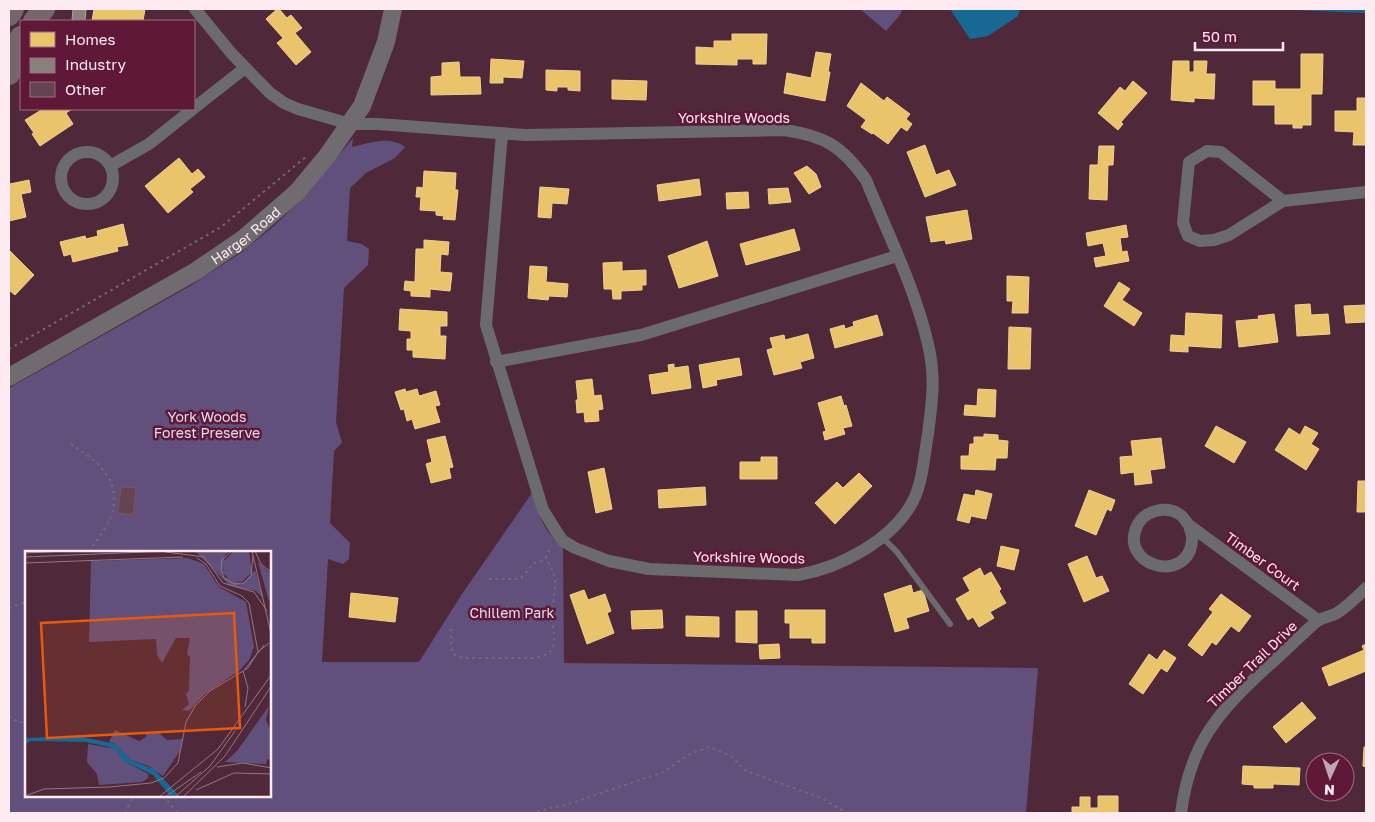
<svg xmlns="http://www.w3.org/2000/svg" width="1375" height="822" viewBox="0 0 1375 822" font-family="'Golos Text',sans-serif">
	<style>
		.green { fill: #61507c; fill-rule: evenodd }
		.water { fill: #176993 }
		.homes { fill: #e9c46a; stroke: #efd092 }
		.industry { fill: #8a817c; stroke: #ada19f }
		.building { fill: #634450; stroke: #775663 }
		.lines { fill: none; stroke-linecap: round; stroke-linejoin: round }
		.path { stroke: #756c70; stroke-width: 2; stroke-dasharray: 2.5 4; stroke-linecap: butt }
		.lane { stroke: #6b6b6d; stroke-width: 6 }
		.street { stroke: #6b6b6d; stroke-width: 12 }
		.secondary { stroke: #6f6b6f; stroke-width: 18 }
		.highway { stroke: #76656d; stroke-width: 22 }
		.labels { text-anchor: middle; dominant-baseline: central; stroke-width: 5; stroke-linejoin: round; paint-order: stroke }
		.street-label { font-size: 14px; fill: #feebf1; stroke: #5f1838 }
		.park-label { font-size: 14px; fill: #e1ddf1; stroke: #5f1838 }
		.inset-road { fill: none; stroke: #957683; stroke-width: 1 }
		.view { fill: #e8590c; fill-opacity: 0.15; stroke: #e8590c; stroke-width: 2.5 }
		.inset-edge { fill: none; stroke: #feebf1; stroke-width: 2.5 }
	</style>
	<rect width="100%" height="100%" fill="#4f2839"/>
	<path class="green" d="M 860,9 L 902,9 L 900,15 L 886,31 Z
		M 353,138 L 352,147 C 370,143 389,135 405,147 L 395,158 L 366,173 L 350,188 L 347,241 L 362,244 L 369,249 L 368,265 L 344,288 L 336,422 L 342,443 L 334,451 L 330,523 L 350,543 L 349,559 L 343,564 L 328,559 L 322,662 L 419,662 L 462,594 L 532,493 C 537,514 546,534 563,547 L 564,663 L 1038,668 L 1026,813 L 9,813 L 9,388 L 190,286 L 239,254 L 274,226 L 304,197 ZM 26,552 L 270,552 L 270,796 L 26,796 Z"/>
	<path class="water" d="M 950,9 L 1020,9 L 1018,16 L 988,36 L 970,39 Z
		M 1269,9 L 1366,9 L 1366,13 Z"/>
	<path class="homes" d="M 94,9 L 145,9 L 143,21 L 92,21 Z
		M 277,9 L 279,9 L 287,18 L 291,15 L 302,28 L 295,33 L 311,52 L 296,65 L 277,43 L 283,38 L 266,19 Z
		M 732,34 L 767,34 L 766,64 L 753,64 L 753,59 L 737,59 L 737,65 L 696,64 L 696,47 L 714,48 L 714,41 L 732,41 Z
		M 816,52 L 831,54 L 828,72 L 830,72 L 825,101 L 784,93 L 787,73 L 811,78 Z
		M 1301,54 L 1323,54 L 1322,94 L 1311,94 L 1311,125 L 1302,125 L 1302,128 L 1293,128 L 1293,124 L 1275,124 L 1275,105 L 1253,105 L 1253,81 L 1275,81 L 1275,89 L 1301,89 Z
		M 491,59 L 524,61 L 522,78 L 503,77 L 503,83 L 490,83 Z
		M 1173,61 L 1189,61 L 1189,72 L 1194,72 L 1194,61 L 1207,61 L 1206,74 L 1215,74 L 1214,99 L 1194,98 L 1194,102 L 1171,100 Z
		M 459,62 L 460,77 L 480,77 L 481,94 L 431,95 L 431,77 L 442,76 L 442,63 Z
		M 546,70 L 580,71 L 580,91 L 568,90 L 568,87 L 557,87 L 557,91 L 546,90 Z
		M 612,80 L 647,81 L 646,100 L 612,99 Z
		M 1133,81 L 1147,93 L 1121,122 L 1123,124 L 1118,130 L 1098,113 L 1120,87 L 1125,91 Z
		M 861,83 L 884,101 L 887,97 L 910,114 L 906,119 L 912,124 L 907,131 L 901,127 L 888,144 L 873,133 L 872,134 L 861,127 L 866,120 L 847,106 Z
		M 1357,98 L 1366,98 L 1366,145 L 1353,145 L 1354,132 L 1335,131 L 1335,111 L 1357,111 Z
		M 43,109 L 72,109 L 66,113 L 73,124 L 40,146 L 32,134 L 34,133 L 25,120 Z
		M 925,145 L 936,175 L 949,170 L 956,185 L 925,197 L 907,152 Z
		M 1099,146 L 1114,146 L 1113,165 L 1108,165 L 1107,200 L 1089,199 L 1090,165 L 1098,165 Z
		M 179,158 L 192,174 L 198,169 L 205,177 L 190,189 L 193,192 L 168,213 L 145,186 Z
		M 807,166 L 816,174 L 821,187 L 809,194 L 794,173 Z
		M 424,171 L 456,173 L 455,190 L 458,190 L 455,220 L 443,219 L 444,216 L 436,215 L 436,211 L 420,210 L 421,197 L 416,197 L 417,187 L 423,188 Z
		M 9,179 L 10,184 L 29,180 L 31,192 L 21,194 L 26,217 L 9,221 Z
		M 699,179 L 701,195 L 659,201 L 657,185 Z
		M 540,187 L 569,189 L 567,204 L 552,203 L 551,218 L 538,217 Z
		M 788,188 L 791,202 L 769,204 L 768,189 Z
		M 748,192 L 749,208 L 727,209 L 726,193 Z
		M 967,210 L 972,239 L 946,244 L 945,240 L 931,242 L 926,217 Z
		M 123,224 L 128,245 L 117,247 L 118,251 L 73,262 L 71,254 L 64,256 L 60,242 L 85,236 L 86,239 L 98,236 L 97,231 Z
		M 1126,225 L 1128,237 L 1120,238 L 1122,252 L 1127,251 L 1129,261 L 1096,267 L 1094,258 L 1106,256 L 1103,243 L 1088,246 L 1086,233 Z
		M 794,229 L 800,250 L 746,265 L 740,244 Z
		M 424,240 L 449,242 L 448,255 L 441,254 L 440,272 L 452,273 L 450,291 L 430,289 L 430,297 L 411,296 L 411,291 L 404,290 L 405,281 L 415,282 L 416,249 L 424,249 Z
		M 707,241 L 718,276 L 679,288 L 668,256 Z
		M 9,250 L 34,275 L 15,295 L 9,290 Z
		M 622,262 L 622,271 L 646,270 L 646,285 L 642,285 L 642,290 L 621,291 L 621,299 L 613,299 L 612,289 L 604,289 L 603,263 Z
		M 530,266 L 547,267 L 546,282 L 568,284 L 567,297 L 549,296 L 548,300 L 528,298 Z
		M 1007,276 L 1029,277 L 1028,313 L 1012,313 L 1013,301 L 1007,301 Z
		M 1119,282 L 1130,289 L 1122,300 L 1142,313 L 1134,326 L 1104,306 Z
		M 1310,304 L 1311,315 L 1328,314 L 1330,334 L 1297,336 L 1295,305 Z
		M 1366,305 L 1366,322 L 1346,323 L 1344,306 Z
		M 400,309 L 447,312 L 447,326 L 440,326 L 440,336 L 446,336 L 445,359 L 413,357 L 413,350 L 407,350 L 407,339 L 411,339 L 411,331 L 399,330 Z
		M 1186,313 L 1222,315 L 1221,348 L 1188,346 L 1188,352 L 1170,351 L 1171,335 L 1185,336 Z
		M 1274,314 L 1278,342 L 1239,347 L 1236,321 L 1259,319 L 1258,316 Z
		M 877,315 L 883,335 L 835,348 L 830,329 L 844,325 L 845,329 L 854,326 L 853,322 Z
		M 1009,327 L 1031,328 L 1030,369 L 1008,369 Z
		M 808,334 L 814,358 L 800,362 L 802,368 L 774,375 L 767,350 L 773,348 L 770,338 L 784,335 L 785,340 Z
		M 739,358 L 742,375 L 716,380 L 717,385 L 703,388 L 699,365 Z
		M 674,364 L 674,368 L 688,366 L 691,388 L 652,394 L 649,375 L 669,372 L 668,365 Z
		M 592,379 L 594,396 L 601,395 L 603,409 L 598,410 L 599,421 L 585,422 L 584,412 L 577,413 L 576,400 L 578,400 L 576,381 Z
		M 405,389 L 406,392 L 417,389 L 419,396 L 436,391 L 440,405 L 435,406 L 440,422 L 415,429 L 412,419 L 407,421 L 404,409 L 401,410 L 395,392 Z
		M 978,389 L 996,390 L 995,417 L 964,415 L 965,405 L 977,406 Z
		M 841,396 L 844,406 L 846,405 L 852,426 L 843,428 L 845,434 L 825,440 L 823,432 L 826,431 L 818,403 Z
		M 1216,426 L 1246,442 L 1234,463 L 1205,446 Z
		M 1305,426 L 1318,433 L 1311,444 L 1319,449 L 1306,470 L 1275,450 L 1289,428 L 1300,435 Z
		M 984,434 L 998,435 L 998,440 L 1008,441 L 1007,458 L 996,458 L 995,470 L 961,469 L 961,456 L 969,456 L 970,444 L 974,444 L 974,437 L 984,437 Z
		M 445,436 L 453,467 L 449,468 L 451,478 L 431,483 L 426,464 L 432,462 L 427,440 Z
		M 1161,438 L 1165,468 L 1150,470 L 1152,483 L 1135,485 L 1134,472 L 1121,474 L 1120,457 L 1133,456 L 1131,441 Z
		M 761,457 L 777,457 L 777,479 L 740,479 L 740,462 L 761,462 Z
		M 604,468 L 612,509 L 596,513 L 588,472 Z
		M 859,473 L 872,486 L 835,524 L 815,503 L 837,482 L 843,488 Z
		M 1358,481 L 1366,481 L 1366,512 L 1357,512 Z
		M 705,487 L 706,505 L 659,508 L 658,490 Z
		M 976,490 L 992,494 L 986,519 L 971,516 L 969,523 L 957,520 L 964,494 L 975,496 Z
		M 1089,490 L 1115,500 L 1111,511 L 1107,509 L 1096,535 L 1075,526 Z
		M 1001,546 L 1019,550 L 1014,570 L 997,566 Z
		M 1087,556 L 1096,578 L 1102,576 L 1109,591 L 1084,602 L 1068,564 Z
		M 980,568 L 984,576 L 991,572 L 1001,589 L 999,591 L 1006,603 L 990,612 L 994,618 L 979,627 L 973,617 L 968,620 L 956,599 L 970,591 L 963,578 Z
		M 911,585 L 913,593 L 923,590 L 929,611 L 906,618 L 909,628 L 895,632 L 884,594 Z
		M 584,590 L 588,600 L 605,594 L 611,611 L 607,613 L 614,633 L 587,644 L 570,595 Z
		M 351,593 L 398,598 L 395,622 L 349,617 Z
		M 1221,594 L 1251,616 L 1239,632 L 1231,626 L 1216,645 L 1212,642 L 1202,656 L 1188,645 L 1213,612 L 1209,609 Z
		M 662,610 L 663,628 L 632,629 L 631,611 Z
		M 785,610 L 825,610 L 825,643 L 812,643 L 812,638 L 790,638 L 790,623 L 785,623 Z
		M 736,611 L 757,611 L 757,643 L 736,642 Z
		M 686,616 L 719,617 L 719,637 L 686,636 Z
		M 779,644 L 780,658 L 760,659 L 759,645 Z
		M 1366,644 L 1366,671 L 1329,686 L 1322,668 L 1364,650 L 1362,646 Z
		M 1164,650 L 1176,658 L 1167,672 L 1161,668 L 1143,694 L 1129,684 L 1149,654 L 1157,660 Z
		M 1302,702 L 1316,718 L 1286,743 L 1273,727 Z
		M 1364,747 L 1366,747 L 1366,767 L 1363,766 Z
		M 1243,766 L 1300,768 L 1299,785 L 1273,784 L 1273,788 L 1254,788 L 1254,785 L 1242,784 Z
		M 1098,796 L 1118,796 L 1118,813 L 1072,813 L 1072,807 L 1080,807 L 1080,797 L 1090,797 L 1090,808 L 1098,808 Z"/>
	<path class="industry" d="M 73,9 L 86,10 L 85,21 L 72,20 Z"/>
	<path class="building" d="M 121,487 L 136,488 L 133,515 L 118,513 Z"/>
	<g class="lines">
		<path class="path" d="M 9,349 L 221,227 L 307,156
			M 71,444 C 82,452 96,460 104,471 C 127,501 107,528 88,552
			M 489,579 L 520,579 C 531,570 529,561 546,560
			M 9,608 L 26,602
			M 451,629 L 451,647 L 453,654 L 462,658 L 534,658 C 566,653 550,632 552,611 C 553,599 557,587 554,575 C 553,569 548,564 546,557 L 551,546
			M 9,716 L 18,722 L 26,723
			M 163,796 L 178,813
			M 125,813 L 133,796
			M 531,813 L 572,803 L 663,772 L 690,754 L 709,747 L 731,756 L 746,771 L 819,797 L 847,813"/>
		<path class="lane" d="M 882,537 L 897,552 L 950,624"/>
		<path class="street" d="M 195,9 L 232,54 L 270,93 L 284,103 L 298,109 L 350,124 L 378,124 L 525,135 L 784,130 C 825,136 842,146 866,180 C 888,234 915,288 928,344 C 936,376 932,402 928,434 C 924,456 923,481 913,501 C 893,540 840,568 798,575 L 649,569 L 609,561 L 575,548 L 563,541 L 558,534 L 543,510 L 486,325 L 502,134
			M 194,108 L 245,68
			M61 178a26 26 0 1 1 52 0a26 26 0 1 1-52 0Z
			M 110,166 L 149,144 L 193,109
			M 1283,201 L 1221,152 L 1207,151 L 1189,162 L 1183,223 L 1188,236 L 1200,241 L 1214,240 L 1229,235 L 1283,201 L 1366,192
			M 496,362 L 641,335 L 897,256
			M 1189,525 C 1190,530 1193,536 1192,540 C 1189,586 1116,566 1138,524 C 1146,510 1166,506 1179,514 C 1183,516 1186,522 1189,525 L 1318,620
			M 1181,813 C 1190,743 1218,712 1268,666 C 1284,652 1300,636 1316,622 C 1322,617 1330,617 1337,613 C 1348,606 1357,597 1366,588"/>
		<path class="secondary" id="s1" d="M 9,377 L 196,271 L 243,239 L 297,192 L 327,156 L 362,106 L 386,42 L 393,9"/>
		<path class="highway" d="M 9,15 L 13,9
			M 34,21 L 44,9
			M 9,53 L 21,37
			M 9,74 L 21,56"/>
	</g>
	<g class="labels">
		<g class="street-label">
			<text x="734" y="117">Yorkshire Woods</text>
			<text stroke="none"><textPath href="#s1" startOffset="276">Harger Road</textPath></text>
			<text transform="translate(749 557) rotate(1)">Yorkshire Woods</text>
			<text transform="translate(1263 561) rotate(36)">Timber Court</text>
			<text transform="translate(1252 664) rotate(-44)">Timber Trail Drive</text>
		</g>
		<g class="park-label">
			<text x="207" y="416">York Woods<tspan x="207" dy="16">Forest Preserve</tspan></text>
			<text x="512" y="612">Chillem Park</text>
		</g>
	</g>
	<g transform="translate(25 551)">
		<rect width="246" height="246" fill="#4f2839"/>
		<path d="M 205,0 L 200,4 L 197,25 L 217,33 L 230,19 L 238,47 L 231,40 L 205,35 L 171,1 ZM 209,0 L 224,0 L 227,21 L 217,31 L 206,30 L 198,22 L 199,10 ZM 163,7 L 179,13 L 194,36 L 221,51 L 229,96 L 224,109 L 214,120 L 180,143 L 164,160 L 157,159 L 164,153 L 161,143 L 164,139 L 165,106 L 162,103 L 165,87 L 151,87 L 137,112 L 132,104 L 131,88 L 64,91 L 66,10 ZM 233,11 L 246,23 L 245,51 L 243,47 ZM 244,155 L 241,169 L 245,178 L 246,209 L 242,208 L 241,213 L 200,211 L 212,200 ZM 90,179 L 114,190 L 121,186 L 121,182 L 134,182 L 142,189 L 157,188 L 155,200 L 138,225 L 124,215 L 106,209 L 90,193 L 84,191 ZM 63,193 L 91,198 L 99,210 L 123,223 L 123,227 L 117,231 L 74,234 L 72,223 L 62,211 Z" fill="#61507c"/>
		<path d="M 53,185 L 90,193 L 106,209 L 129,218 L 155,246 L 146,246 L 128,224 L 99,210 L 91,199 L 84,196 L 61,191 L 6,190 L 0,193 L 1,187 Z" fill="#176993"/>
		<path class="inset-road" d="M 207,0 L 197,9 L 196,17 L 199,27 L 209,33 L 219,32 L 226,25 L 228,5M 227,0 L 247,87M 230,0 L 236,13 L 247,22M 141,1 L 179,6 L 198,32 L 229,41 L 242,60M 0,2 L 43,0M 0,6 L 143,0M 172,7 L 181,13 L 195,35 L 217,45 L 224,52 L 233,101M 0,12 L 158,6M 220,118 L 239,94M 218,120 L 223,137 L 220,156M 192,216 L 218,212 L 247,217M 171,239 L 209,222 L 247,223M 0,245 L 19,238 L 84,236 L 126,232 L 139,227 L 153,212 L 161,171 L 170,155 L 185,140 L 223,117 L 233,101 L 244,92M 134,246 L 193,198 L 247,123M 140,246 L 176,221M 150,246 L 185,215 L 210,180M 158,246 L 200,205 L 247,134"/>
		<path class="view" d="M 209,62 L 215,177 L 22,187 L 16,72 Z"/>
		<rect width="246" height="246" class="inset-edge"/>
	</g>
	<rect width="1375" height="822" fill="none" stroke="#feebf1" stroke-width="20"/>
	<rect x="20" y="20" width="175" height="90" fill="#5f1838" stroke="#9f6c82"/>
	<rect x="30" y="32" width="25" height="15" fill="#e9c46a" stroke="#9f6c82"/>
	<text x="65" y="45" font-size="15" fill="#feebf1">Homes</text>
	<rect x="30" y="58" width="25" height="15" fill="#8a817c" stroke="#9f6c82"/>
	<text x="65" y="70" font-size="15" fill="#feebf1">Industry</text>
	<rect x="30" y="82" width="25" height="15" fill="#634450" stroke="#9f6c82"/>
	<text x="65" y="95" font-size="15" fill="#feebf1">Other</text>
	<g transform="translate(1330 777) rotate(183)"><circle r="24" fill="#5f1838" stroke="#9f6c82"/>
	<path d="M0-4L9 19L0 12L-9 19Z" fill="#c1a7b1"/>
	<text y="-8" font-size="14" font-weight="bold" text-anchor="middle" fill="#feebf1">N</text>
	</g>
	<path d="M1195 42v8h88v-8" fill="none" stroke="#feebf1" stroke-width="2.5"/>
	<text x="1202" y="42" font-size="15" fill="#feebf1" stroke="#5f1838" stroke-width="4" paint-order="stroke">50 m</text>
</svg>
